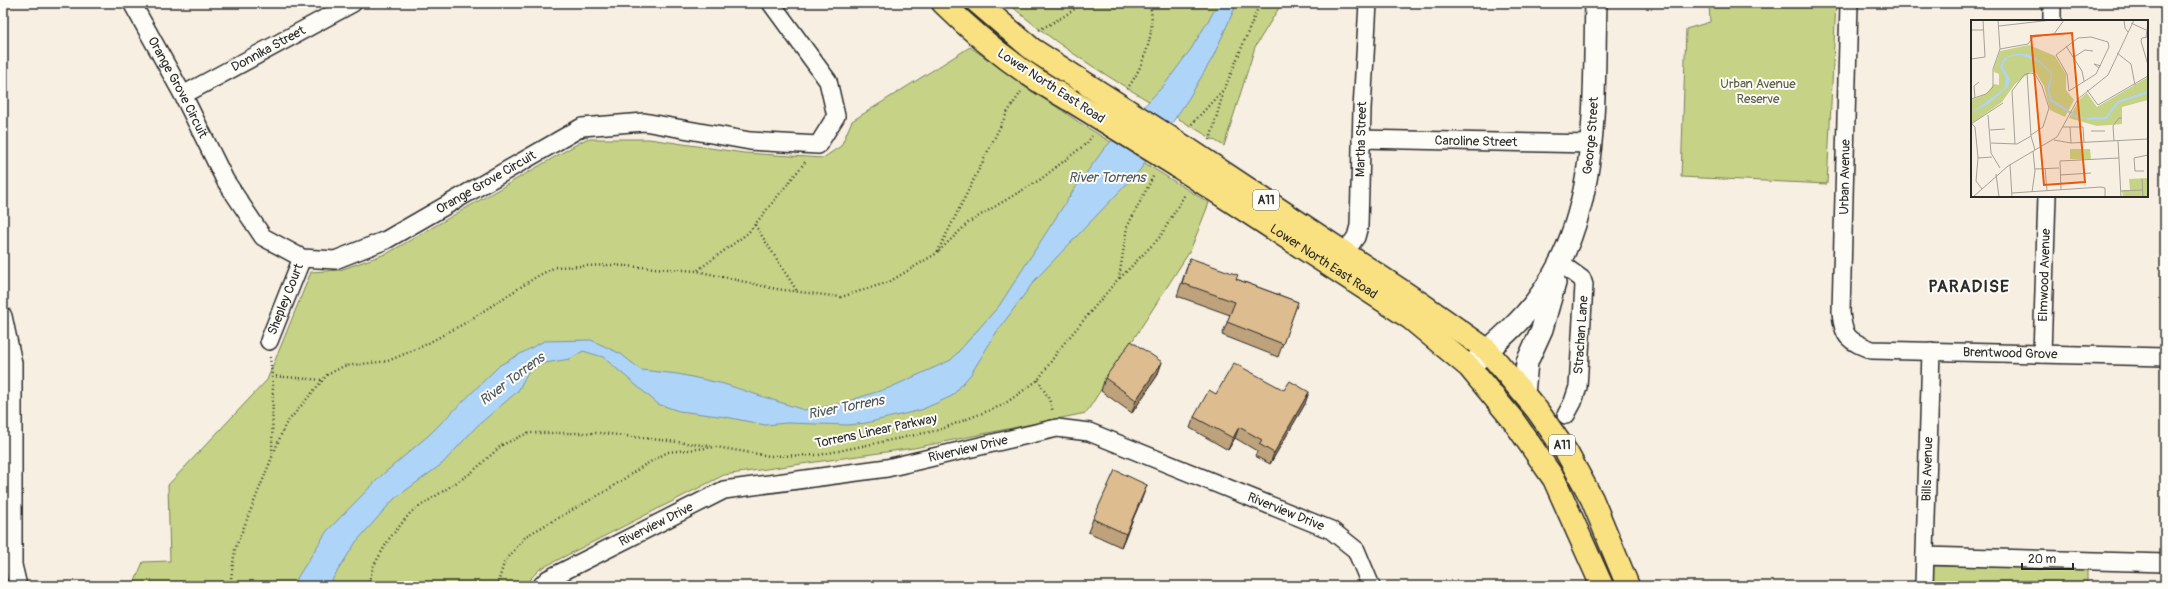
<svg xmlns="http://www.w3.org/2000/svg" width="2168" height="589" viewBox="0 0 2168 589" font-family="Pangolin,sans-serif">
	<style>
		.green { fill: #c6d386; stroke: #787f58 }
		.water { fill: #aed5f8; stroke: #7a91a6 }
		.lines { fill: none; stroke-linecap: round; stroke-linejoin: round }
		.minor-casing { stroke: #2b2b2b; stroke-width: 20 }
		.tertiary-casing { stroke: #2b2b2b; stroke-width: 24 }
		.primary-casing { stroke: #2b2b2b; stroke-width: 25 }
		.path { stroke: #2b2b2b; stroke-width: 2.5; stroke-dasharray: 1 3; stroke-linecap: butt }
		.minor { stroke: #fdfcf7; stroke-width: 17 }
		.tertiary { stroke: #fdfcf7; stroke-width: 21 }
		.primary { stroke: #f9e181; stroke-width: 22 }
		.primary-bridge-casing { stroke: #2b2b2b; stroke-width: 25; stroke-linecap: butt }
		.primary-bridge { stroke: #f9e181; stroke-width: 22 }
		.wall { fill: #bea27b; stroke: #2b2b2b }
		.shaded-wall { fill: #9b8464; stroke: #2b2b2b }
		.building { fill: #ddbc8f; stroke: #2b2b2b }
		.labels { text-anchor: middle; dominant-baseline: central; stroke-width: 4; stroke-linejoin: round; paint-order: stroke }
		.shield { fill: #fdfcf7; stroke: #6a6a68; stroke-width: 1 }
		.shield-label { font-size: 12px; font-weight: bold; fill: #2b2b2b }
		.street-label { font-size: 13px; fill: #2b2b2b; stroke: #fdfcf7 }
		.park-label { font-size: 13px; fill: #5a5d46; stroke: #fdfcf7 }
		.water-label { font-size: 14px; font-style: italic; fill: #4c565e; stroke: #fdfcf7 }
		.district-label { font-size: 17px; font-weight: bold; letter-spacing: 1px; fill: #2b2b2b; stroke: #fdfcf7 }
		.inset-river { fill: none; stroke: #aed5f8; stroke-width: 2 }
		.inset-road { fill: none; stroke: #a5a199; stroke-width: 1 }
		.view { fill: #e8590c; fill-opacity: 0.15; stroke: #e8590c; stroke-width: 2 }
		.inset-edge { fill: none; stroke: #2b2b2b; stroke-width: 2 }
	</style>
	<rect width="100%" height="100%" fill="#f7efe2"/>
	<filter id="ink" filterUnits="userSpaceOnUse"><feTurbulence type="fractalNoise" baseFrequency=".025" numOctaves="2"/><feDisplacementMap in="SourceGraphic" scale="8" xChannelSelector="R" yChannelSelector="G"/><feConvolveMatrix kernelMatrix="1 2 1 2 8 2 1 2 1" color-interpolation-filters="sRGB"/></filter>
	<g filter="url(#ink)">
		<path class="green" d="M 1008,3 L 1282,3 L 1255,47 L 1224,146 C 1151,101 1072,60 1008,3 Z
			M 1709,3 L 1836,3 L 1827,184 L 1681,177 L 1686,29 L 1710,22 Z
			M 970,47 L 1080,123 L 1209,203 L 1190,251 L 1086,413 L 914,448 L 724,475 L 540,569 L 523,586 L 133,586 L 143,562 L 170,561 L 168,485 L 267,380 L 311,272 L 340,270 L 388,253 L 586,139 L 649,139 L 744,153 L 823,158 L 841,146 L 852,121 Z
			M 1933,566 L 2087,568 L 2087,586 L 1933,586 Z"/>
		<path class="water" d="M 1219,3 L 1237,3 L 1213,57 L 1189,98 L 1140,170 L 1035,280 L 996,333 L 971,374 L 952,396 L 921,410 L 866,423 L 848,425 L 787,423 L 765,425 L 726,417 L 679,411 L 658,404 L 603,357 L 583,351 L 570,359 L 545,363 L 529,370 L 518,391 L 476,427 L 442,464 L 394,499 L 356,542 L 328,586 L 292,586 L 327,531 L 382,475 L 429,435 L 500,365 L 544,341 L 591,340 L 621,354 L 641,370 L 678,374 L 724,384 L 804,410 L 836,405 L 889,388 L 951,360 L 999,306 L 1073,191 L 1104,149 L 1165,84 L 1191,49 Z"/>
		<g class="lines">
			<defs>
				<g id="minor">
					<path id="s1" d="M 132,3 L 183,95 L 225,180 L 263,237 L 302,258 L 335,260 L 386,240 L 582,127 L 644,122 L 750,141 L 818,145 L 836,116 L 828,81 L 771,3"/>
					<path id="s2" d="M 1849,3 L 1841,312 C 1843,338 1849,341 1872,350 L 2165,357"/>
					<path d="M 2052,21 L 2052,3"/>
					<path id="s3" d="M 183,95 L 353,3"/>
					<path id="s4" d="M 1361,139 L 1592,144"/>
					<path id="s5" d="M 1338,262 L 1356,237 L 1359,226 L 1362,109 L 1368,3"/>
					<path d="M 1560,263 L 1582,279 L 1584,285 L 1578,387 L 1573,402 L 1566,415"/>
					<path d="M 3,316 L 13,363 L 13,565 L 18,586"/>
					<path id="s6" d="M 269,341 L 302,258"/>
					<path id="s7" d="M 2042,354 L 2047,196"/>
					<path d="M 1925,556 L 2165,563"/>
					<path id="s8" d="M 541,586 L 548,579 L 724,490 L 887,468 L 1057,428 L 1089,432 L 1331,530 L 1356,550 L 1371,586"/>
					<path id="s9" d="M 1924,586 L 1931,351"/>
				</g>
				<g id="tertiary">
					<path id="s10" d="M 1469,367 C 1492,346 1517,326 1536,301 C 1601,216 1593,105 1596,3"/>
					<path d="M 1524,394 L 1527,362 L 1542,329 L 1555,283"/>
				</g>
				<g id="primary">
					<path d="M 943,3 C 981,41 1023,74 1070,100"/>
					<path d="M 978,3 L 1032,49 L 1088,85"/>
					<path d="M 1188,149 L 1423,305 L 1487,350 L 1537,410 L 1567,453 L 1592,499 L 1628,586"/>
					<path id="s11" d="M 1177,166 L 1410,318 L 1469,367 L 1513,420 L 1554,479 L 1602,586"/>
				</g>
			</defs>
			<use href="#minor" class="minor-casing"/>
			<use href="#tertiary" class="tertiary-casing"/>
			<use href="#primary" class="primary-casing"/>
			<path class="path" d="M 1039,30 L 1063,17 L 1083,3
				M 1127,89 C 1143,68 1158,28 1149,3
				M 1189,127 L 1225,88 L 1260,3
				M 1210,140 L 1224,90
				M 755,225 L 797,291
				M 939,251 L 969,222 L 1041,179 L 1087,143 L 1092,136
				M 698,270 L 748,233 L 806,161
				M 1120,278 L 1160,237 L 1185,194
				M 270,357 L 273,384 L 272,456
				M 272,376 L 322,380
				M 1038,380 L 1049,399 L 1053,412
				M 230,586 L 235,549 L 285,425 L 327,375 L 344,366 L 388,361 L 423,346 L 465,323 L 536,277 L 555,267 L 611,265 L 697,271 L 776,289 L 841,297 L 889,282 L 937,253 L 1007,113 L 1021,92
				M 368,586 L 373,567 L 389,539 L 411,512 L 471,473 L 502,445 L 528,433 L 601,433 L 711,446
				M 497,586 L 504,563 L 526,536 L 606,491 L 643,466 L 668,452 L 716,447 L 770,456 L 819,455 L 939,430 L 1003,405 L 1038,380 L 1061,347 L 1119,278 L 1127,227 L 1154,175"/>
			<use href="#minor" class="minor"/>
			<use href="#tertiary" class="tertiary"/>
			<use href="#primary" class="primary"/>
			<defs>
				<path id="primary-bridge" d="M 1088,85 L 1188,149
					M 1070,100 L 1177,166"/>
			</defs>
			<use href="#primary-bridge" class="primary-bridge-casing"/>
			<use href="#primary-bridge" class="primary-bridge"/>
		</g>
		<path class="wall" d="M 1190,258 L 1236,279 L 1298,302 L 1278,357 L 1222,335 L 1230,315 L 1177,296 Z
			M 1162,362 L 1157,376 L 1132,413 L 1101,391 L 1105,378 Z
			M 1216,394 L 1305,404 L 1270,464 L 1255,456 L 1257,451 L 1235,438 L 1228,450 L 1190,428 L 1194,417 Z
			M 1147,485 L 1142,498 L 1121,547 L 1088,532 L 1093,519 Z"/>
		<path class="shaded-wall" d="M 1162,362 L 1157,376 L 1132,413 L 1136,400 Z
			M 1309,392 L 1305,404 L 1270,464 L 1274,453 Z
			M 1239,427 L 1235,438 L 1228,450 L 1233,438 Z
			M 1147,485 L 1142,498 L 1121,547 L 1126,534 Z"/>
		<path class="building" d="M 1190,258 L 1238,275 L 1236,279 L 1298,302 L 1283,344 L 1227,322 L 1235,302 L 1182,283 Z
			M 1131,341 L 1162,362 L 1136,400 L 1105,378 Z
			M 1234,363 L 1284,390 L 1290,381 L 1309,392 L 1274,453 L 1259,444 L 1262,440 L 1239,427 L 1233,438 L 1194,417 L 1209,390 L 1216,394 Z
			M 1115,470 L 1147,485 L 1126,534 L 1093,519 Z
			M 1555,582 L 1556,586 L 1546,586 Z"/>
	</g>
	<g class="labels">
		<g class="shield">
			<rect x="1253" y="190" width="26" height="20" rx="3"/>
			<rect x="1549" y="435" width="26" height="20" rx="3"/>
		</g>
		<g class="shield-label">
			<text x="1266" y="200">A11</text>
			<text x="1562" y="445">A11</text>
		</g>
		<g class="street-label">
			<text stroke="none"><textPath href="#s3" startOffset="97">Donnika Street</textPath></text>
			<text transform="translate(1051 86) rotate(33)">Lower North East Road</text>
			<text stroke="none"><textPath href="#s1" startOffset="96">Orange Grove Circuit</textPath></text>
			<text stroke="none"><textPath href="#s10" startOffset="271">George Street</textPath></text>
			<text stroke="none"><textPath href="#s5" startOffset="129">Martha Street</textPath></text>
			<text stroke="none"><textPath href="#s4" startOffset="115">Caroline Street</textPath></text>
			<text transform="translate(1845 177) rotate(-89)">Urban Avenue</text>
			<text stroke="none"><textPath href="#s1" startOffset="516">Orange Grove Circuit</textPath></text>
			<text stroke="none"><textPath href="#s11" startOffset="175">Lower North East Road</textPath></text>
			<text stroke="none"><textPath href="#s7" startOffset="79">Elmwood Avenue</textPath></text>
			<text stroke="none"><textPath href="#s6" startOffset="45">Shepley Court</textPath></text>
			<text transform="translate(1581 335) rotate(-86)">Strachan Lane</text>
			<text stroke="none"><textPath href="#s2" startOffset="501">Brentwood Grove</textPath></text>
			<text transform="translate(876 431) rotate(-12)">Torrens Linear Parkway</text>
			<text stroke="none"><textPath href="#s8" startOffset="455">Riverview Drive</textPath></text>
			<text stroke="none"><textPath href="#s9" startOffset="117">Bills Avenue</textPath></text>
			<text stroke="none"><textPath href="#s8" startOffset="791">Riverview Drive</textPath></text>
			<text stroke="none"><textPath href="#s8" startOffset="131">Riverview Drive</textPath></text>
		</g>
		<g class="park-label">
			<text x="1758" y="84">Urban Avenue<tspan x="1758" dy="15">Reserve</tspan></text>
		</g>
		<g class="water-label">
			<text x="1107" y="177">River Torrens</text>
			<text transform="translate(512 379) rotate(-37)">River Torrens</text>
			<text transform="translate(846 407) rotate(-11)">River Torrens</text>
		</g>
		<g class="district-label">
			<text x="1969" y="286">PARADISE</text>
		</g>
	</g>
	<g transform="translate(1971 20)">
		<rect width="177" height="177" fill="#f7efe2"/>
		<path d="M 58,25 L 84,36 L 95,54 L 95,70 L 103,80 L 94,97 L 79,90 L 73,66 L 65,53 L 59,52 L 44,64 L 31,82 L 0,104 L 0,80 L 15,74 L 23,64 L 28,65 L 28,54 L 23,52 L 23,48 L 29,31 ZM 177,57 L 177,80 L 151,87 L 151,104 L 126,106 L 98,98 L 108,80 L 116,73 L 126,87 ZM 99,129 L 119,129 L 120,139 L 99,139 ZM 177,158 L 177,176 L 152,177 L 151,170 L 159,170 L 158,159 Z" fill="#c6d386"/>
		<path d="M 44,34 L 56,34 L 66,39 L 81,52 L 81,56 L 78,71 L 82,80 L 105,95 L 118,99 L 104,97 L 79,81 L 76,68 L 80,55 L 79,52 L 66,41 L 50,35 L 37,37 L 32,43 L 32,48 L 39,59 L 37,67 L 17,84 L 0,93 L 34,68 L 35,57 L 29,47 L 33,38 Z" fill="#aed5f8"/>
		<path class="inset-river" d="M 116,99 L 135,98 L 147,82 L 177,72"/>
		<path class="inset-road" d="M 27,0 L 29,29M 153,0 L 154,8 L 157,12M 160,3 L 175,10M 28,6 L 81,0M 0,10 L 13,10M 120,17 L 137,22 L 138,27 L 125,54 L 98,71 L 96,54 L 85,35 L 107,18 ZM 175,17 L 177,2M 177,17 L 171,18 L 170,21 L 177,45M 95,26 L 111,51 L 113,61M 29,29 L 57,24 L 62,17 L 83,14 L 93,0M 146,33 L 160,44 L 164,65M 103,37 L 114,30 L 122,31M 0,39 L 14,37 L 12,0M 128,48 L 123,44 L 130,46M 56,53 L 60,116 L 64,130M 116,70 L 127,85 L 177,56M 4,78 L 3,66 L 8,62M 0,79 L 15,74 L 22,67 L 22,49 L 29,29M 17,95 L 20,133 L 29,148M 0,104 L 32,83M 1,104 L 4,107 L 7,138 L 5,161 L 11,169M 92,107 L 112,107 L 113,122M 99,107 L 100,123M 19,110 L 34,109M 120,111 L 134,111M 83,120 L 100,123 L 177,119M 143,121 L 142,106 L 148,98 L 151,98M 147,121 L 150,177M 20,123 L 46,124 L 60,116M 44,124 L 41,71 L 53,55 L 59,53 L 64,54 L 71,66 L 78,88 L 72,107 L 60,115M 7,138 L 21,137M 39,145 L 41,177M 74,148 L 76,171M 64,149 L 88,148M 173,151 L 164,151 L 163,138 L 177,135M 25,154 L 28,177M 89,155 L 120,153M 171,159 L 172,177M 90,169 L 89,141 L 148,138M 150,171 L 172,170M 61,172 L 64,151 L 62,131M 41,173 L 130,167 L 134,168 L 134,177M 2,177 L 37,146 L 86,117 L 107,79 L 137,55 L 163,0"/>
		<path class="view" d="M 101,13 L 114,162 L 73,165 L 60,16 Z"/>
		<rect width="177" height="177" class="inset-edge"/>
	</g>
	<rect width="2168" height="589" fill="none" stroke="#fdfcf7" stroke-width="16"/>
	<rect x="8" y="8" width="2152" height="573" fill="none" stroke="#2b2b2b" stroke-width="1.5" filter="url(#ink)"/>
	<path d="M2022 563v6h51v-6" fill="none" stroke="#2b2b2b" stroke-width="2"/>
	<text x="2028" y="563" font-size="12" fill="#2b2b2b" stroke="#fdfcf7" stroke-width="3" paint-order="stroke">20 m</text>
</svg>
